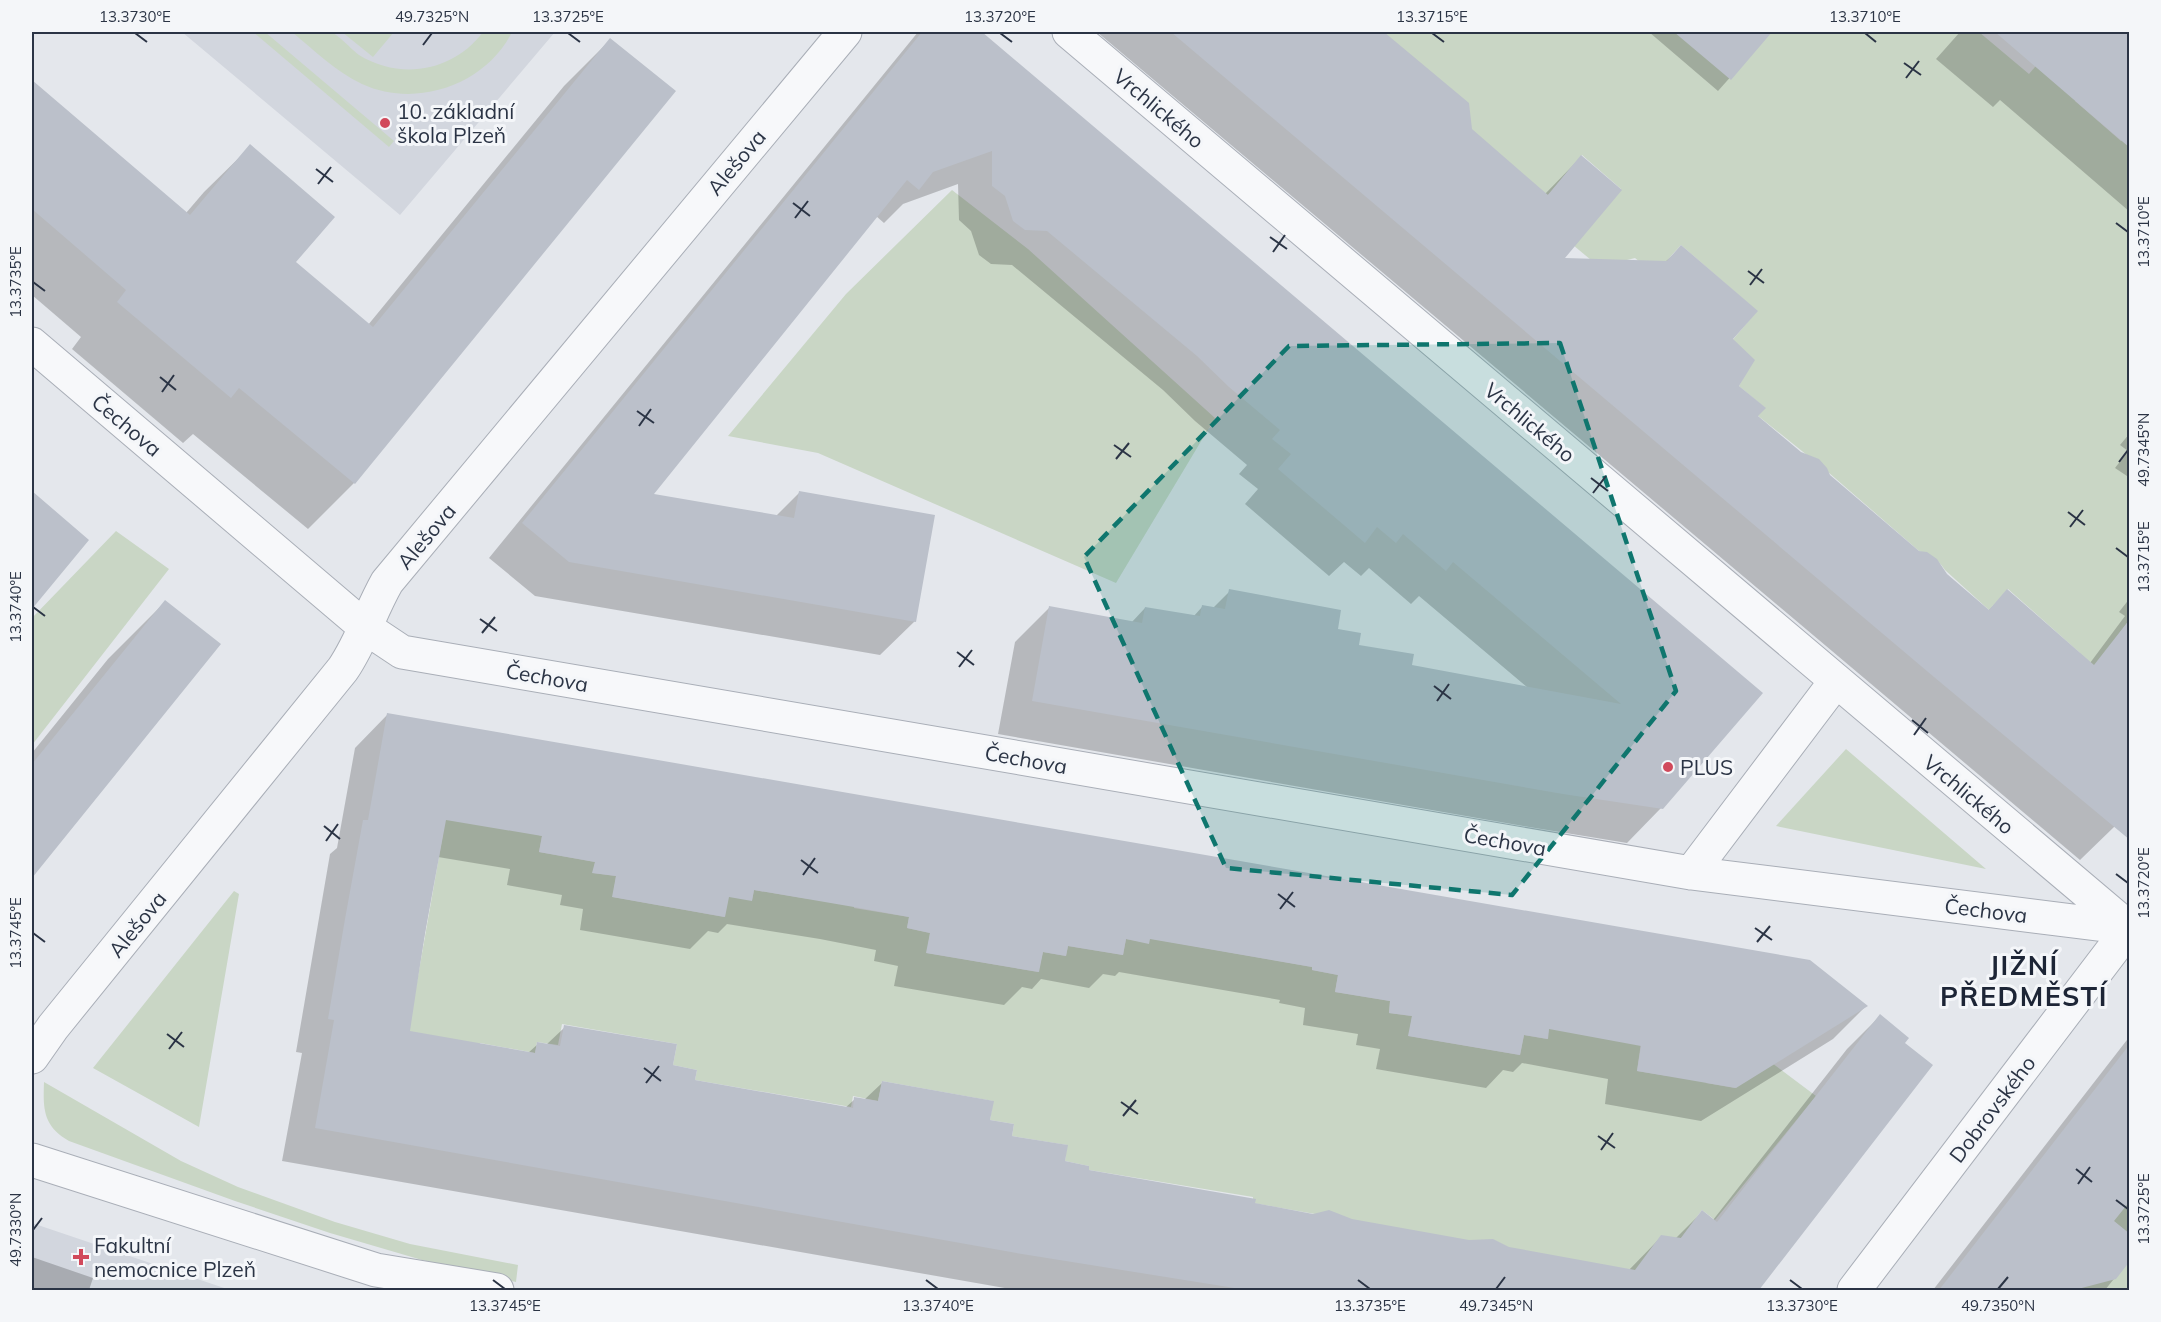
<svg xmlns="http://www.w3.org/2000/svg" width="2161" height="1322" viewBox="0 0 2161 1322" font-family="Mulish,sans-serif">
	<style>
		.built { fill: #d2d6de }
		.green { fill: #c9d6c5 }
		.shadow { fill: #0003 }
		.building { fill: #bbc0ca }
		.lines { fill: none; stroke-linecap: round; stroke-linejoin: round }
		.minor-casing { stroke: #a9aeb7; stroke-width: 35 }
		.tertiary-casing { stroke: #a9aeb7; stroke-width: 35 }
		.minor { stroke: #f7f8fa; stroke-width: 33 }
		.tertiary { stroke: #f7f8fa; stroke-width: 33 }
		.marked { fill: #0f766e; fill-opacity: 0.2; stroke: #0f766e; stroke-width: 4.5; stroke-dasharray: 12 8; stroke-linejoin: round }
		.ticks { fill: none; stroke: #2b3445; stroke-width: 2 }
		.poi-dot { fill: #d1495b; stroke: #f4f6f9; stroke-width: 2 }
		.labels { text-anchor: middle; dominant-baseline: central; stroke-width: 6; stroke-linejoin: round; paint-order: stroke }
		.street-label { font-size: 21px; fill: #2b3445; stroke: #f4f6f9 }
		.poi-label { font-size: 21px; fill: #2b3445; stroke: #f4f6f9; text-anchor: start }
		.district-label { font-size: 27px; font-weight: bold; letter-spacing: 1.5px; fill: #1d2536; stroke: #f4f6f9 }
		.neatline { fill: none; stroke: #2b3445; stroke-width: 2 }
		.ticks-label { font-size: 15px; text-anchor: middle; fill: #2b3445 }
	</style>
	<rect width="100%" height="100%" fill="#e4e7ec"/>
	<path class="built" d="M 182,32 L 555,32 L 400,215 Z
		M 32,1223 L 230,1290 L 32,1290 Z"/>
	<path class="green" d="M 253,32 L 265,32 L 394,141 L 389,147 Z
		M 292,32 C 302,31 321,29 330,32 C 338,34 351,49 359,55 C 401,81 454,71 483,32 L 512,32 C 486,85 416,109 362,84 C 336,72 314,50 292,32 Z
		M 342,32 L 394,32 L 373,57 Z
		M 1335,32 L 1979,32 L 2029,74 L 2064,32 L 2095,32 L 2129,60 L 2107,64 L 2075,101 L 2121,141 L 2130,132 L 2130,619 L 2115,639 L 2097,705 L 2080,653 L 2008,589 L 1989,610 L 1945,570 C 1938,559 1931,555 1919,551 L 1828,472 L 1757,415 L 1765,408 L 1739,386 L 1752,361 L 1725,349 L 1757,311 L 1681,245 L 1648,281 L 1646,267 L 1635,258 L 1627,260 L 1601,286 L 1603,270 L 1567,240 L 1621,189 L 1582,155 L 1547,196 L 1330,38 Z
		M 952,190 L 1028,249 L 1215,418 L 1116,583 L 818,453 L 728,436 L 846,294 Z
		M 116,531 L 169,569 L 32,745 L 32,618 Z
		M 1846,749 L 1986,869 L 1776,826 Z
		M 413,800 L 542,836 L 539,852 L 595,862 L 593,873 L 616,876 L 613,897 L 724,917 L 727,895 L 752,900 L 754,890 L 809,899 L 856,892 L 854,908 L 909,917 L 907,928 L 930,933 L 927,953 L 1038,972 L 1043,952 L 1066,956 L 1068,946 L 1123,955 L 1126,939 L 1149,943 L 1148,938 L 1312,967 L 1312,970 L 1338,975 L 1335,992 L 1390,1001 L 1389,1013 L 1412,1016 L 1409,1036 L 1520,1055 L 1524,1035 L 1547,1039 L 1549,1029 L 1644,1021 L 1637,1071 L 1668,1076 L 1671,1057 L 1710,1064 L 1706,1083 L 1735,1088 L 1756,1051 L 1816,1096 L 1715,1220 L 1702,1210 L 1678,1242 L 1648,1273 L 1253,1203 L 1253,1197 L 1089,1170 L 1089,1166 L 1065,1161 L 1067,1145 L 1012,1136 L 1014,1124 L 990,1120 L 993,1101 L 882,1081 L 878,1101 L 853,1096 L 851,1107 L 695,1080 L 697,1070 L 673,1065 L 677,1044 L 562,1024 L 558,1045 L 537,1042 L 535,1053 L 480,1043 L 477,1059 L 408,1033 L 443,834 Z
		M 234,891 L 239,894 L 199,1127 L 93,1068 Z
		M 44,1082 L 181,1161 L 238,1187 L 335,1222 L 410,1244 L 518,1265 L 516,1282 L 422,1260 L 330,1233 L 235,1201 L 69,1141 C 43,1126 43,1109 44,1082 Z
		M 2129,1201 L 2129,1234 L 2110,1218 Z
		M 2129,1258 L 2129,1290 L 2055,1290 L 2061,1283 Z"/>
	<path class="shadow" d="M 918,32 L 979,32 L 1761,693 L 1661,808 L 1627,843 L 1529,827 L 998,734 L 1015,642 L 1049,608 L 1131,623 L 1145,608 L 1193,617 L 1202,607 L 1212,609 L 1230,591 L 1336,631 L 1358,646 L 1411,666 L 1528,688 L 1419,596 L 1411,604 L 1369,568 L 1361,576 L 1344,562 L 1329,576 L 1245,504 L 1258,489 L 1239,474 L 1247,465 L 1195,421 L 1163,390 L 1012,265 L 991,264 L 979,255 L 971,231 L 959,220 L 958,184 L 903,204 L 884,223 L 876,216 L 652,495 L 776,516 L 799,493 L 915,621 L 880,655 L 535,596 L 489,558 Z
		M 1097,32 L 1351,32 L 1545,194 L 1581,157 L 1562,259 L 1665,262 L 1681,247 L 1731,339 L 1737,386 L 1756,417 L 1988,611 L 2007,591 L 2090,663 L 2125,616 L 2119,612 L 2130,598 L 2130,806 L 2114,827 L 2080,860 Z
		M 1649,32 L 1741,32 L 1758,46 L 1718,91 Z
		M 1960,32 L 2130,32 L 2130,212 L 2000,100 L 1993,107 L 1936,59 Z
		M 610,40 L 354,483 L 308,529 L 193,434 L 183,443 L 72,349 L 81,337 L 32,295 L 32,82 L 186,213 L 204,192 L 250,147 L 294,262 L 368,325 L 564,86 Z
		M 2130,433 L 2130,478 L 2115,468 L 2128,451 L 2120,445 Z
		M 32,493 L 87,540 L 32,604 Z
		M 165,602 L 218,645 L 32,875 L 32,753 L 108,659 Z
		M 388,714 L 1866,1006 L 1833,1039 L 1701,1121 L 1605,1104 L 1608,1079 L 1522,1063 L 1513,1072 L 1503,1070 L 1486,1088 L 1376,1069 L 1380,1049 L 1356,1045 L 1358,1034 L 1303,1025 L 1305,1008 L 1279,1003 L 1280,1000 L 1119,972 L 1115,976 L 1103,974 L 1089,988 L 1041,979 L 1032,989 L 1022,987 L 1004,1005 L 894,986 L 898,966 L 874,961 L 876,950 L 820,939 L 727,924 L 718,933 L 708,931 L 690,949 L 580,930 L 583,909 L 560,905 L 562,895 L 507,885 L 510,869 L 438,857 L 408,1032 L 528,1053 L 538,1044 L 546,1045 L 565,1027 L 672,1066 L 694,1082 L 845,1108 L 855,1099 L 864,1100 L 882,1083 L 988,1121 L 1011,1137 L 1063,1162 L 1088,1171 L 1253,1204 L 1628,1271 L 1661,1237 L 1675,1239 L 1702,1212 L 1713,1220 L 1847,1049 L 1880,1016 L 1903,1044 L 1931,1065 L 1757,1290 L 1016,1290 L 282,1161 L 302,1053 L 296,1052 L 330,854 L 337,848 L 355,748 Z
		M 2130,1036 L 2130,1259 L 2105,1290 L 1933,1290 Z
		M 32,1257 L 93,1278 L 89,1290 L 32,1290 Z"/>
	<path class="building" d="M 922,32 L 982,32 L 1763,693 L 1663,809 L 1563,794 L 1032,701 L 1049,606 L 1142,623 L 1145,607 L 1200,616 L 1202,605 L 1225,609 L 1229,589 L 1341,610 L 1338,629 L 1361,633 L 1359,645 L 1414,654 L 1412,665 L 1621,704 L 1453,562 L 1446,571 L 1403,534 L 1396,543 L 1377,527 L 1365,543 L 1278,469 L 1291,454 L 1272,439 L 1280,430 L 1229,387 L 1197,356 L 1047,231 L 1025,230 L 1013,221 L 1005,196 L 992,186 L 992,151 L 933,172 L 919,190 L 907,180 L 654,494 L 794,518 L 799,491 L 935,515 L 916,622 L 569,562 L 522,523 Z
		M 1171,32 L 1384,32 L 1469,103 L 1472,129 L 1548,195 L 1581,155 L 1622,190 L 1565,258 L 1667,261 L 1681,245 L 1758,311 L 1733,339 L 1755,360 L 1739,386 L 1766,408 L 1758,416 L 1801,452 L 1819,459 L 1827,468 L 1830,475 L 1919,551 L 1927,552 L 1937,559 L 1947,574 L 1989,610 L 2007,589 L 2094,665 L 2130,619 L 2130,840 L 1934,677 Z
		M 1674,32 L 1772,32 L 1731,80 Z
		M 1995,32 L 2130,32 L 2130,148 Z
		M 610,38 L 676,91 L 355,484 L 239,388 L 231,398 L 117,302 L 126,290 L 32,209 L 32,80 L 190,215 L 250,144 L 335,217 L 296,262 L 373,327 Z
		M 32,491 L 89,540 L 32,609 Z
		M 165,600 L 221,644 L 32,878 L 32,764 Z
		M 387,713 L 1810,960 L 1868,1006 L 1736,1088 L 1637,1071 L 1641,1046 L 1549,1029 L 1548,1039 L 1524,1035 L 1520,1055 L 1408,1036 L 1412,1016 L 1389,1013 L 1390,1001 L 1335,992 L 1338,975 L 1312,970 L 1312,967 L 1150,939 L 1149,944 L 1126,939 L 1123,955 L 1068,946 L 1066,956 L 1043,952 L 1039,972 L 926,953 L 930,933 L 907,928 L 909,917 L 854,907 L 754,890 L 752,901 L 729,897 L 725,917 L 612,897 L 616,876 L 592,873 L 595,862 L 539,852 L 542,836 L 446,820 L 425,932 L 410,1031 L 535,1053 L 537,1042 L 560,1046 L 564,1025 L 677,1044 L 673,1065 L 697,1070 L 695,1080 L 853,1108 L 854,1097 L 878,1101 L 882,1081 L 994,1101 L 990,1120 L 1014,1124 L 1012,1136 L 1068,1145 L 1065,1161 L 1089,1166 L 1089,1170 L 1256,1199 L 1255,1203 L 1313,1214 L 1329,1210 L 1352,1219 L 1469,1240 L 1493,1239 L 1509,1247 L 1635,1270 L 1661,1235 L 1681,1238 L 1702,1210 L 1717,1222 L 1880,1014 L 1909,1038 L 1905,1043 L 1933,1065 L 1759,1290 L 1247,1290 L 1022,1254 L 315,1128 L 334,1020 L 328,1019 L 345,919 L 363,820 L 368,820 Z
		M 2130,1044 L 2130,1201 L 2114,1221 L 2130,1234 L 2130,1261 L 2116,1279 L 2074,1290 L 1939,1290 Z"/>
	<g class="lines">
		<defs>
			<path id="minor" d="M 1069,32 L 2129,928
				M 32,344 L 366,628 L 402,652 L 1691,873 L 2129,928
				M 1691,873 L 1836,681
				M 32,1057 L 53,1027 L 343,669 C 362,641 370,612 387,582 L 845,32"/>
			<path id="tertiary" d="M 32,1160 L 376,1270 L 497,1290
				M 1854,1290 L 2130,927"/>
		</defs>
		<use href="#minor" class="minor-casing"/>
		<use href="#tertiary" class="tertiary-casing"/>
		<use href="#minor" class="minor"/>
		<use href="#tertiary" class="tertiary"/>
	</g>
	<path class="marked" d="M 1560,343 L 1676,691 L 1512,895 L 1226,868 L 1084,557 L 1289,346 Z"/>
	<path class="ticks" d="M 135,33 L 147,42M 568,33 L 580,42M 1000,33 L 1012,42M 1432,33 L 1444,42M 1865,33 L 1876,42M 423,45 L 432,33M 1904,63 L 1921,75M 1906,78 L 1919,61M 316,169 L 333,182M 318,184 L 331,167M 793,203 L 810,216M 795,218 L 808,201M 2116,223 L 2128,232M 1270,237 L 1287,249M 1273,252 L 1285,235M 1748,271 L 1764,283M 33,282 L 45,291M 1750,285 L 1762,269M 160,377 L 176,390M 162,392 L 174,375M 637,411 L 654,423M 639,426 L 651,409M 1114,445 L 1131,457M 1116,459 L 1129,443M 2119,462 L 2128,450M 1591,478 L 1608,491M 1593,493 L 1606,476M 2068,512 L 2085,525M 2070,527 L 2083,510M 2116,548 L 2128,557M 33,607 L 45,616M 480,619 L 497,631M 482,633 L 495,617M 957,652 L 974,665M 959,667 L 972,650M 1434,686 L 1451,699M 1437,701 L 1449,684M 1912,720 L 1928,733M 1914,735 L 1926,718M 324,826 L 340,839M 326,841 L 338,824M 801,860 L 818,873M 2116,874 L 2128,883M 803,875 L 815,858M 1278,894 L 1295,907M 1280,909 L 1293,892M 1755,928 L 1772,940M 33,933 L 45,942M 1757,942 L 1770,926M 167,1034 L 184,1047M 169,1049 L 182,1032M 644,1068 L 661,1081M 646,1083 L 659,1066M 1121,1102 L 1138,1114M 1123,1116 L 1136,1100M 1598,1136 L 1615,1148M 1601,1150 L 1613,1133M 2076,1169 L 2092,1182M 2078,1184 L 2090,1167M 2116,1200 L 2128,1209M 33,1230 L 42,1218M 493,1280 L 505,1289M 926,1280 L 938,1289M 1358,1280 L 1370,1289M 1790,1280 L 1802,1289M 1496,1289 L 1505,1277M 1998,1289 L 2008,1277"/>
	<g class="poi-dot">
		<circle cx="385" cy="123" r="6"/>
		<circle cx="1668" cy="767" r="6"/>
		<path d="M78 1248h6v6h6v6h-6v6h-6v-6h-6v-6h6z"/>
	</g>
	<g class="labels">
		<g class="street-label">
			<text transform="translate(1159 108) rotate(40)">Vrchlického</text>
			<text transform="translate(736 162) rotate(-50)">Alešova</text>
			<text transform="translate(1530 422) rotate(40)">Vrchlického</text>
			<text transform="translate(127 425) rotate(40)">Čechova</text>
			<text transform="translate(426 536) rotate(-50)">Alešova</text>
			<text transform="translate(547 677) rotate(10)">Čechova</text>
			<text transform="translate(1026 759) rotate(10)">Čechova</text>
			<text transform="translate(1969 794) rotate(40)">Vrchlického</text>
			<text transform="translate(1505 841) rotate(10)">Čechova</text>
			<text transform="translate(1986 910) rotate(7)">Čechova</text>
			<text transform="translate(137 924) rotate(-51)">Alešova</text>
			<text transform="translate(1992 1109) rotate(-53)">Dobrovského</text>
		</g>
		<g class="poi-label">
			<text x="397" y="111">10. základní<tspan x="397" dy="24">škola Plzeň</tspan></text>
			<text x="1680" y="767">PLUS</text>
			<text x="94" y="1245">Fakultní<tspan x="94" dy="24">nemocnice Plzeň</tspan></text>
		</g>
		<g class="district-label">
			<text x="2024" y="965">JIŽNÍ<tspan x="2024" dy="31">PŘEDMĚSTÍ</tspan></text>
		</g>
	</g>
	<rect width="2161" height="1322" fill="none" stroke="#f4f6f9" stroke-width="66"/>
	<rect x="33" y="33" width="2095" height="1256" class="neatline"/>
	<g class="ticks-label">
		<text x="135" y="22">13.3730°E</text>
		<text x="432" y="22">49.7325°N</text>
		<text x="568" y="22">13.3725°E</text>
		<text x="1000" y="22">13.3720°E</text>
		<text x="1432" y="22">13.3715°E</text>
		<text x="1865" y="22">13.3710°E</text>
		<text transform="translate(2144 232) rotate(-90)" y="5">13.3710°E</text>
		<text transform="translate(16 282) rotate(-90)" y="5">13.3735°E</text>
		<text transform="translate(2144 450) rotate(-90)" y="5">49.7345°N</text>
		<text transform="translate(2144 557) rotate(-90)" y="5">13.3715°E</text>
		<text transform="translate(16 607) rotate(-90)" y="5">13.3740°E</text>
		<text transform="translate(2144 883) rotate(-90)" y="5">13.3720°E</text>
		<text transform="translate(16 933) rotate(-90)" y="5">13.3745°E</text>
		<text transform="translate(2144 1209) rotate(-90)" y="5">13.3725°E</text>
		<text transform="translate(16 1230) rotate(-90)" y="5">49.7330°N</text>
		<text x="505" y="1311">13.3745°E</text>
		<text x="938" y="1311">13.3740°E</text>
		<text x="1370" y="1311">13.3735°E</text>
		<text x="1496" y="1311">49.7345°N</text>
		<text x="1802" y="1311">13.3730°E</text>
		<text x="1998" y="1311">49.7350°N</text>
	</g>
</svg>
